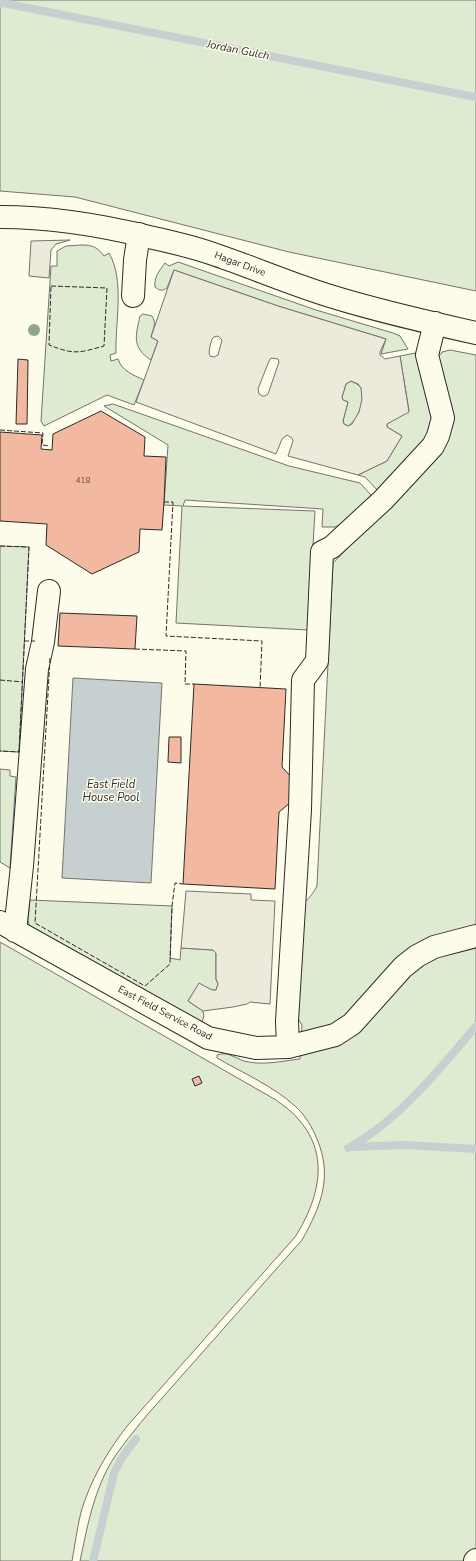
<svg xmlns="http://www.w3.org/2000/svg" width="476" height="1561" viewBox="0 0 476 1561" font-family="'Nunito Sans',sans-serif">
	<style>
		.green { fill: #deebd1; stroke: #74746e }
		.parking { fill: #eceadb; stroke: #74746e; fill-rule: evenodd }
		.water { fill: #c7d0d0; stroke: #74746e }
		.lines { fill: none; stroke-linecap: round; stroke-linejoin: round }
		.stream { stroke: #c7d0d0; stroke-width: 8 }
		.building { fill: #f2b8a0; stroke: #2b2b2b }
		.minor-casing { stroke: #2b2b2b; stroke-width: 24 }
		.major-casing { stroke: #2b2b2b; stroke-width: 24 }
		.minor { stroke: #fdfbea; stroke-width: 22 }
		.major { stroke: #fdfbea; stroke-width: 22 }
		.fence { stroke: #2b2b2b; stroke-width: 1; stroke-dasharray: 5 2; stroke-linecap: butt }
		.tree { fill: #8ea78a }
		.labels { text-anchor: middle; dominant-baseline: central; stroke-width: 3; stroke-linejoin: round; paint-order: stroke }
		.number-label { font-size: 8px; fill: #5d4e48 }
		.street-label { font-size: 10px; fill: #2b2b2b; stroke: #fdfbea }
		.water-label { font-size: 11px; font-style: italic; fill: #2b2b2b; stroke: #fdfbea }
	</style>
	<rect width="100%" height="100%" fill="#fdfbea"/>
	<path class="green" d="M 0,0 L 476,0 L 476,291 L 289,252 L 75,197 L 0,191 Z
		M 81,245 C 93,245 97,247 104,256 L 109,253 C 125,281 115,322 116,353 L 110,355 L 111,361 L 118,359 C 122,371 133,375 144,380 L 134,405 L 107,395 L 44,426 L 41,421 L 51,266 L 57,266 L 57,251 L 66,246 Z
		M 178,262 L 316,310 L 393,333 L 400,336 L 408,349 L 381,354 L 386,339 L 278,306 L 174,270 L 167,288 C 162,291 160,291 155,287 C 154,277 159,271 165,263 L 169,266 Z
		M 143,314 L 152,316 C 157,323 153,329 151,337 L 158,341 L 151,360 C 131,347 136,335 140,316 Z
		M 450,350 L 476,355 L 476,1551 L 465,1561 L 80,1561 C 86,1533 91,1505 103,1478 C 113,1455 131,1435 147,1415 L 302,1240 C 321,1206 333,1177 317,1139 C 312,1127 305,1115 295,1106 C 273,1086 243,1073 217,1058 L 217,1055 C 227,1051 235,1058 244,1061 C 262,1066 282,1061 300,1059 L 302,1025 L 297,1017 L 302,906 C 307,899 315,893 317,885 L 333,563 L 442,451 L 452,421 L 451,403 L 436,360 L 442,352 Z
		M 416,353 C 422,372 434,403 434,422 C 433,439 391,479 379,492 L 365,477 L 358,475 L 387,461 L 402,436 L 387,427 L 387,424 L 409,411 L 400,356 Z
		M 351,381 C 354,383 359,384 361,388 C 366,399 358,420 348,426 L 344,424 L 343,421 L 348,402 L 343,400 L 342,397 L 346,384 Z
		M 113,404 L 289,466 L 360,483 L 371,495 L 349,520 L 335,527 L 322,527 L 323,509 L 185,500 L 183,506 L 315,511 L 308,630 L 176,623 L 182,506 L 164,505 L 168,445 L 104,406 Z
		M 0,546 L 29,547 L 19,752 L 0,751 Z
		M 0,769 L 10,770 L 10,776 L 16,777 L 10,868 L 0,862 Z
		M 30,900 L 172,906 L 170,958 L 180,960 L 181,948 L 214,950 L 216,953 L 216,979 L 218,984 L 216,990 L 212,990 L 199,984 L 188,1001 L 203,1011 L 204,1016 L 202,1022 L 30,928 L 28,920 Z
		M 0,942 L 276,1100 C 284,1106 293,1112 299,1120 C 331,1156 318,1201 295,1237 L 128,1425 C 108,1450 90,1481 81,1512 C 77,1528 75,1545 72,1561 L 0,1561 Z"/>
	<path class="parking" d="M 70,240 L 56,244 L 51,250 L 49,278 L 29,276 L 31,241 Z
		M 174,270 L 278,306 L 386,339 L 380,352 L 380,355 L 385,359 L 400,356 L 409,412 L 387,424 L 387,427 L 402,436 L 387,461 L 358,475 L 288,456 L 293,441 L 292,438 L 287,435 L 282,439 L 276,454 L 136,402 L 158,341 L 151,337 ZM 218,336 L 222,340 L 218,355 L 214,357 L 210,356 L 209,353 L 210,346 L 212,339 L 214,337 ZM 271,358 L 278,359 L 279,362 L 268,394 L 265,396 L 262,396 L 259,394 L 258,389 L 269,361 ZM 351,381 L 358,384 L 361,388 L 362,399 L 359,412 L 352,424 L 348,426 L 344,424 L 343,421 L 348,402 L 343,400 L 342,397 L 346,384 Z
		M 186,891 L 251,894 L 251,900 L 275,901 L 270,1004 L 250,1002 L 247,1004 L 233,1007 L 203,1011 L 188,1001 L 199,983 L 212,990 L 216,990 L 218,984 L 216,979 L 216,953 L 213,950 L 181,948 Z"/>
	<path class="water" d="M 73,678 L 162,683 L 151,883 L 62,878 Z"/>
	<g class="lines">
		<path class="stream" d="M 0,4 L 3,3 L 476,97
			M 353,1147 L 403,1145 L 476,1149
			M 348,1148 C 396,1123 442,1067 476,1026
			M 93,1561 L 114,1473 L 123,1456 L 136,1439"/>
	</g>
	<path class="building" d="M 18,359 L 28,360 L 27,424 L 16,424 Z
		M 101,411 L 145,437 L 144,456 L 166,457 L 164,502 L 162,530 L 140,529 L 139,552 L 92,574 L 46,545 L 47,524 L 0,521 L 0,432 L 42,435 L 41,449 L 52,450 L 53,434 Z
		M 60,613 L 137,616 L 135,649 L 58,646 Z
		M 194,684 L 286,689 L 282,767 L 293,779 L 291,802 L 279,812 L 275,889 L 183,884 Z
		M 169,737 L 181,737 L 181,763 L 168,762 Z
		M 199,1076 L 202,1083 L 195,1086 L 192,1079 Z"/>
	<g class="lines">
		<defs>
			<path id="minor" d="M 133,296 L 135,260 L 139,234
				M 0,922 L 208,1038 L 256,1048 L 288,1047 L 335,1035 L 352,1024 L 403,967 L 417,956 L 434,947 L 476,936
				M 15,931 L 22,866 L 37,669 L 43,642 L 49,591
				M 288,1047 L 287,1021 L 300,810 L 303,680 L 317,661 L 322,552 L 332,547 L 383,500 L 433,446 L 438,436 L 443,418 L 427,355 L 435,323
				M 475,1561 L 476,1560"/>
			<path id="major" d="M 0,217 C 51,217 100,225 149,237 C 172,242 194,247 216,255 C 254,268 291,284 330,296 C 378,311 427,322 476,333"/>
		</defs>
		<use href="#minor" class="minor-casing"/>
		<use href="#major" class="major-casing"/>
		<use href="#minor" class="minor"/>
		<use href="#major" class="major"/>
		<path class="fence" d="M 51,286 L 107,288 L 104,346 C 78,353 75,355 49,345 Z
			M 0,430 L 43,433 L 42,445 L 50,446
			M 164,502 L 173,502 L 166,636 L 262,641 L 260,688
			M 0,546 L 29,547 L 19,752 L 0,751
			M 24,641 L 35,641
			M 135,649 L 186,651 L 185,684 L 194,684
			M 50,658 L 35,923 L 145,986 L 170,964 L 172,906 L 175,883 L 183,884
			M 0,680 L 23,682"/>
	</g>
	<circle class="tree" cx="34" cy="330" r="6"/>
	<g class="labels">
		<g class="number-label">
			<text x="83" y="480">418</text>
		</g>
		<g class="street-label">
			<text transform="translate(240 264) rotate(20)">Hagar Drive</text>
			<text transform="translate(165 1013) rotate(28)">East Field Service Road</text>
		</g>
		<g class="water-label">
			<text transform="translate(238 50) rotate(11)">Jordan Gulch</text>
			<text x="111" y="784">East Field<tspan x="111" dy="13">House Pool</tspan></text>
		</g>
	</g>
</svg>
